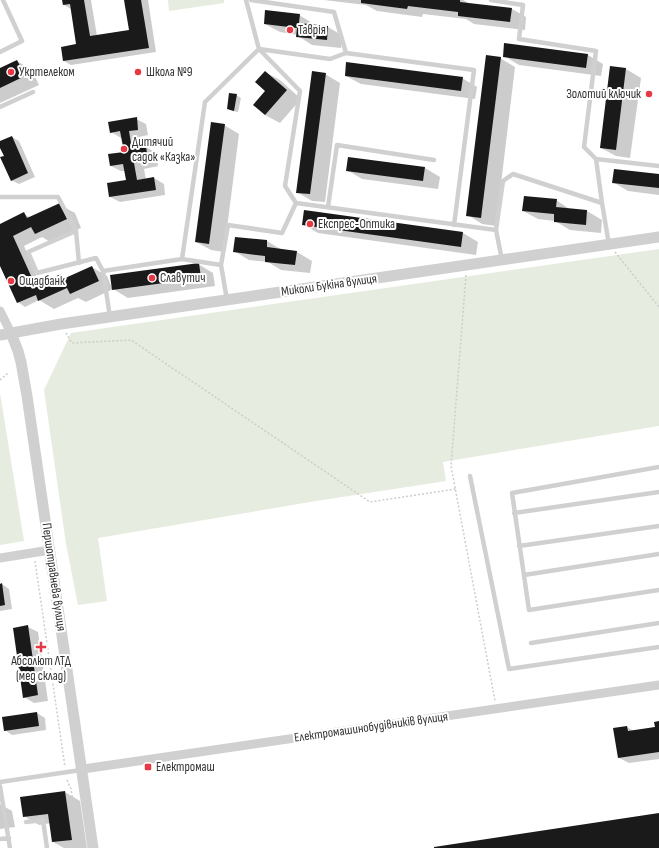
<svg xmlns="http://www.w3.org/2000/svg" width="659" height="848" viewBox="0 0 659 848" font-family="'Sofia Sans Condensed',sans-serif">
	<style>
		.green { fill: #e6ecdf }
		.shadow { fill: #0003 }
		.building { fill: #1a1a1a }
		.lines { fill: none; stroke-linecap: round; stroke-linejoin: round }
		.path { stroke: #cdcdcd; stroke-width: 1.5; stroke-dasharray: 2 2; stroke-linecap: butt }
		.service { stroke: #d0d0d0; stroke-width: 4.5 }
		.minor { stroke: #d0d0d0; stroke-width: 9 }
		.tertiary { stroke: #d0d0d0; stroke-width: 11 }
		.poi-dot { fill: #e63946; stroke: #fff; stroke-width: 1.5 }
		.labels { text-anchor: middle; dominant-baseline: central; stroke-width: 4; stroke-linejoin: round; paint-order: stroke }
		.poi-label { font-size: 13px; fill: #333; stroke: #fff; text-anchor: start }
		.street-label { font-size: 13px; fill: #333; stroke: #fff }
	</style>
	<rect width="100%" height="100%" fill="#fff"/>
	<path class="green" d="M 168,0 L 224,0 L 224,3 L 169,11 Z
		M 659,249 L 659,426 L 526,448 L 443,462 L 446,481 L 316,501 L 98,538 L 107,601 L 78,605 L 66,544 L 44,390 L 71,333 Z
		M 0,393 L 24,541 L 0,545 Z"/>
	<path class="shadow" d="M 63,0 L 91,0 L 97,36 L 130,31 L 125,0 L 148,0 L 156,52 L 71,65 L 64,61 L 62,48 L 77,45 L 71,9 L 64,5 Z
		M 324,0 L 463,0 L 470,4 L 512,9 L 526,17 L 525,30 L 474,24 L 466,19 L 423,14 L 422,17 L 377,11 L 366,5 Z
		M 299,15 L 314,24 L 314,25 L 328,27 L 343,36 L 341,48 L 312,45 L 298,36 L 298,35 L 280,32 L 265,24 Z
		M 505,44 L 588,55 L 603,64 L 601,76 L 519,65 L 504,56 Z
		M 500,58 L 515,67 L 496,226 L 482,224 L 468,215 Z
		M 17,61 L 32,70 L 39,85 L 0,103 L 0,69 Z
		M 611,67 L 626,69 L 641,78 L 630,158 L 616,156 L 601,148 Z
		M 265,72 L 280,80 L 301,99 L 280,123 L 265,115 L 267,91 Z
		M 325,74 L 340,83 L 325,202 L 312,201 L 297,192 Z
		M 346,76 L 462,78 L 477,87 L 475,99 L 361,84 Z
		M 236,95 L 241,98 L 238,112 L 232,111 L 228,109 Z
		M 136,119 L 146,124 L 148,135 L 139,137 L 140,148 L 146,147 L 156,153 L 158,166 L 144,169 L 146,180 L 154,178 L 164,184 L 165,195 L 120,202 L 110,197 L 127,181 L 125,171 L 121,171 L 111,166 L 125,153 L 122,138 L 121,138 L 111,132 Z
		M 224,125 L 239,134 L 224,252 L 211,250 L 196,242 Z
		M 12,137 L 19,141 L 35,177 L 19,184 L 11,180 L 5,156 L 0,145 L 0,142 Z
		M 348,158 L 425,168 L 440,177 L 438,189 L 362,179 L 347,170 Z
		M 659,175 L 659,195 L 628,191 L 613,182 Z
		M 556,200 L 571,210 L 587,211 L 602,220 L 601,233 L 570,230 L 555,221 L 538,219 L 523,211 Z
		M 60,205 L 75,213 L 81,228 L 50,242 L 42,237 L 24,246 L 34,268 L 33,269 L 39,282 L 35,284 L 37,287 L 61,275 L 66,279 L 92,267 L 107,276 L 112,288 L 198,264 L 213,273 L 215,286 L 128,298 L 113,289 L 86,302 L 78,298 L 54,309 L 39,300 L 25,307 L 18,302 L 0,264 L 0,225 L 24,214 L 31,218 Z
		M 304,211 L 463,233 L 478,242 L 476,255 L 318,233 L 303,224 Z
		M 236,238 L 267,241 L 282,250 L 297,252 L 312,261 L 310,273 L 281,270 L 268,262 L 249,260 L 234,251 Z
		M 2,584 L 9,589 L 12,609 L 0,611 L 0,585 Z
		M 28,627 L 38,632 L 48,701 L 34,703 L 24,697 Z
		M 37,713 L 45,718 L 46,730 L 12,735 L 5,730 Z
		M 659,722 L 659,759 L 629,763 L 619,758 L 627,727 L 634,731 L 656,727 Z
		M 65,792 L 80,801 L 87,848 L 64,848 L 53,842 L 51,823 L 39,825 L 24,816 Z
		M 0,804 L 12,811 L 15,827 L 0,829 Z"/>
	<path class="building" d="M 62,0 L 84,0 L 90,36 L 129,30 L 124,0 L 141,0 L 149,48 L 63,61 L 61,47 L 76,44 L 70,4 L 63,5 Z
		M 361,0 L 460,0 L 460,2 L 512,8 L 510,22 L 458,16 L 458,12 L 408,6 L 407,9 L 361,3 Z
		M 265,10 L 300,14 L 299,23 L 328,26 L 327,40 L 296,37 L 297,28 L 264,24 Z
		M 504,43 L 588,54 L 586,68 L 503,57 Z
		M 486,55 L 501,57 L 481,218 L 466,216 Z
		M 17,60 L 25,76 L 0,88 L 0,68 Z
		M 346,62 L 463,77 L 461,91 L 345,76 Z
		M 610,66 L 626,68 L 616,150 L 600,148 Z
		M 265,71 L 287,90 L 265,115 L 253,105 L 265,91 L 255,82 Z
		M 312,71 L 326,73 L 310,194 L 296,193 Z
		M 229,93 L 237,94 L 234,111 L 227,109 Z
		M 137,117 L 138,130 L 129,131 L 132,149 L 146,146 L 148,161 L 134,163 L 137,180 L 154,177 L 156,190 L 109,197 L 107,183 L 126,180 L 123,164 L 110,166 L 108,154 L 124,152 L 120,131 L 110,133 L 108,122 Z
		M 211,122 L 225,124 L 209,244 L 195,242 Z
		M 12,136 L 28,173 L 11,181 L 0,157 L 4,156 L 0,148 L 0,141 Z
		M 348,157 L 425,167 L 423,181 L 346,171 Z
		M 614,169 L 659,174 L 659,188 L 612,183 Z
		M 524,196 L 557,199 L 556,207 L 587,210 L 586,225 L 554,222 L 554,214 L 522,211 Z
		M 60,203 L 67,219 L 35,234 L 31,227 L 13,236 L 32,278 L 29,280 L 32,287 L 61,274 L 63,279 L 92,266 L 99,281 L 70,294 L 67,288 L 38,301 L 36,295 L 17,303 L 0,266 L 0,224 L 24,212 L 27,218 Z
		M 304,210 L 463,232 L 461,247 L 302,225 Z
		M 235,237 L 267,240 L 267,247 L 297,251 L 295,265 L 265,262 L 265,256 L 233,252 Z
		M 199,263 L 201,278 L 112,290 L 110,275 Z
		M 2,583 L 5,605 L 0,606 L 0,584 Z
		M 28,625 L 38,695 L 23,698 L 13,628 Z
		M 37,712 L 39,726 L 4,731 L 2,717 Z
		M 659,721 L 659,752 L 618,758 L 613,728 L 627,726 L 628,731 L 655,727 L 654,722 Z
		M 65,791 L 72,840 L 52,842 L 48,814 L 23,817 L 20,797 Z
		M 659,813 L 659,848 L 434,848 L 434,847 Z"/>
	<g class="lines">
		<path class="path" d="M 615,252 L 659,307
			M 466,275 L 451,466 L 495,701
			M 66,333 L 72,343 L 131,340 L 370,502 L 456,489
			M 0,380 L 8,373
			M 35,561 L 65,767
			M 67,780 L 71,789 L 80,846"/>
		<path class="service" d="M 246,0 L 259,49 L 300,91 L 285,186 L 296,203 L 496,230
			M 251,0 L 334,12 L 346,53
			M 491,0 L 523,5 L 519,39 L 596,51 L 584,147 L 596,159 L 659,166
			M 259,49 L 330,59 L 346,53 L 474,70 L 454,225
			M 0,52 L 22,41 L 3,0
			M 0,107 L 33,92
			M 596,159 L 602,203 L 609,245
			M 0,197 L 58,197 L 76,231 L 79,263
			M 328,207 L 337,145 L 434,160
			M 76,231 L 28,252 L 37,273 L 96,258 L 103,271 L 110,317
			M 182,259 L 205,102 L 259,49
			M 502,260 L 496,230 L 503,181 L 513,174 L 602,203
			M 103,271 L 182,259 L 221,265
			M 227,300 L 221,265 L 228,225 L 282,233 L 296,203
			M 659,467 L 512,493 L 529,610 L 659,590
			M 470,476 L 509,669 L 659,647
			M 514,513 L 659,492
			M 519,546 L 659,526
			M 524,575 L 659,554
			M 531,643 L 659,623
			M 0,782 L 81,770
			M 0,786 L 10,848
			M 26,822 L 43,820 L 47,848
			M 0,839 L 9,838"/>
		<path class="minor" d="M 0,311 L 11,333
			M 0,558 L 50,550
			M 83,769 L 659,685"/>
		<path class="tertiary" d="M 11,333 L 18,351 L 21,362 L 27,396 L 93,848
			M 0,335 L 61,324 L 659,237"/>
	</g>
	<g class="poi-dot">
		<circle cx="290" cy="30" r="4"/>
		<circle cx="11" cy="72" r="4"/>
		<circle cx="138" cy="72" r="4"/>
		<circle cx="649" cy="94" r="4"/>
		<circle cx="124" cy="149" r="4"/>
		<circle cx="310" cy="224" r="4"/>
		<circle cx="152" cy="278" r="4"/>
		<circle cx="11" cy="281" r="4"/>
		<path d="M39 641h4v4h4v4h-4v4h-4v-4h-4v-4h4z"/>
		<rect x="144" y="763" width="8" height="8" rx="2"/>
	</g>
	<g class="labels">
		<g class="poi-label">
			<text x="298" y="30">Таврія</text>
			<text x="19" y="72">Укртелеком</text>
			<text x="146" y="72">Школа №9</text>
			<text x="641" y="94" text-anchor="end">Золотий ключик</text>
			<text x="132" y="142">Дитячий<tspan x="132" dy="15">садок «Казка»</tspan></text>
			<text x="318" y="224">Експрес-Оптика</text>
			<text x="160" y="278">Славутич</text>
			<text x="19" y="281">Ощадбанк</text>
			<text x="41" y="661" text-anchor="middle">Абсолют ЛТД<tspan x="41" dy="15">(мед склад)</tspan></text>
			<text x="156" y="767">Електромаш</text>
		</g>
		<g class="street-label">
			<text transform="translate(329 285) rotate(-8)">Миколи Букіна вулиця</text>
			<text transform="translate(54 577) rotate(82)">Першотравнева вулиця</text>
			<text transform="translate(371 727) rotate(-8)">Електромашинобудівників вулиця</text>
		</g>
	</g>
</svg>
